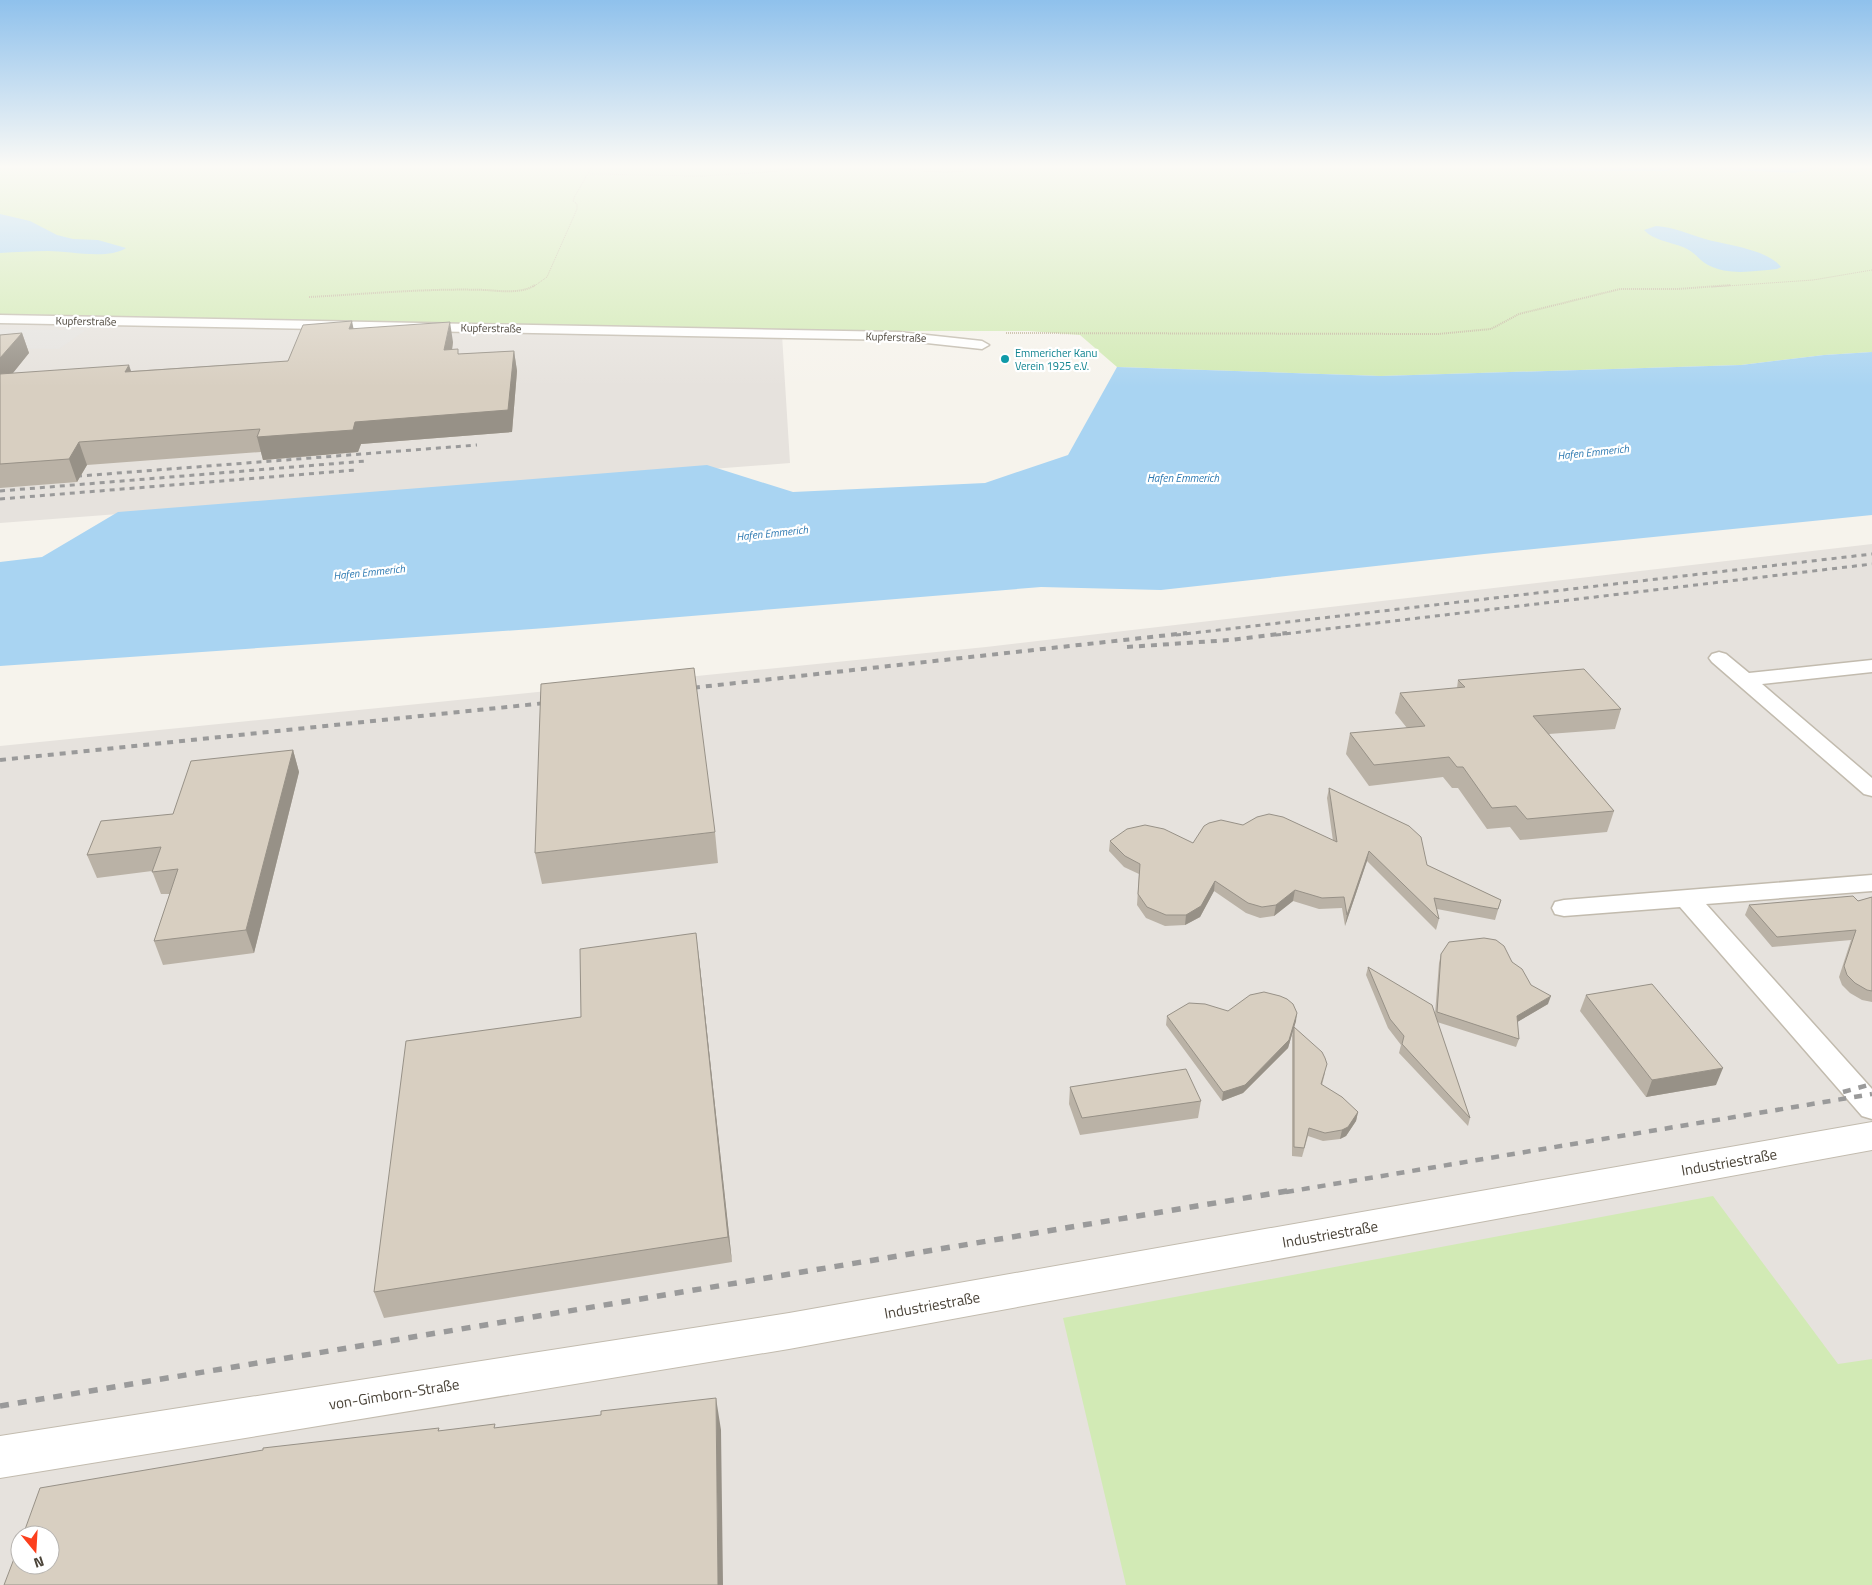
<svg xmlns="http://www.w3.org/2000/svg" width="1872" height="1585" viewBox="0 0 1872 1585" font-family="'Titillium Web',sans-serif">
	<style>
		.industrial { fill: #e6e2dd; fill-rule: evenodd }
		.green { fill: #d2eab5 }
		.parking { fill: #e5e3e0 }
		.water { fill: #a9d4f2 }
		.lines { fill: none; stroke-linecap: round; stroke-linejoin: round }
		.service-casing { stroke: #c2bbae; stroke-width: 3 }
		.minor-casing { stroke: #c2bbae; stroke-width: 2 }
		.path-far1 { stroke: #c4b79f; stroke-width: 1; stroke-dasharray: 1 1; stroke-linecap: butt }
		.path { stroke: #c4b79f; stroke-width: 2; stroke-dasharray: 1 1; stroke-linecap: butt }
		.service { fill: #fff; fill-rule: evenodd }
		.minor { fill: #fff; fill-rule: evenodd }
		.rail-far3 { stroke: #9a9a9a; stroke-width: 3; stroke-dasharray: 5 5; stroke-linecap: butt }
		.rail-far2 { stroke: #9a9a9a; stroke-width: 4; stroke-dasharray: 6 6; stroke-linecap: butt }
		.rail-far1 { stroke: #9a9a9a; stroke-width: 4.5; stroke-dasharray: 8 8; stroke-linecap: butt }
		.rail { stroke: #9a9a9a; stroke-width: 5.5; stroke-dasharray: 9 9; stroke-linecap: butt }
		.wall { fill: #bab2a6 }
		.shaded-wall { fill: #979187 }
		.building { fill: #d8cfc1; stroke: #979187 }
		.culture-dot { fill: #0f9aa8; stroke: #fff; stroke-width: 2 }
		.labels { text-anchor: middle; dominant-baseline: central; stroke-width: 4.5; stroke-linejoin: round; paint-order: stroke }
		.far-street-label { font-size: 11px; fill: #4b4439; stroke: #fff }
		.far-culture-label { font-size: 11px; fill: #0d838f; stroke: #fff; text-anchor: start }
		.far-water-label { font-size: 11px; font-style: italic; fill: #2e7ab2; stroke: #fff }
		.near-street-label { font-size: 15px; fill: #4b4439; stroke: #fff }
	</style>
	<rect width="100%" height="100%" fill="#f6f3ec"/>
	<path class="industrial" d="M 0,323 L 782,335 L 790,463 L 0,523 Z
		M 1872,544 L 1872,1585 L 0,1585 L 0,746 L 986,647 ZM 20,1535 L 50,1535 L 50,1565 L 20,1565 Z"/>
	<path class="green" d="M 0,165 L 1872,165 L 1872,352 L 1824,355 L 1741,365 L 1381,376 L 1117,367 L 1080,335 L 1029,331 L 872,331 L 0,314 Z
		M 1713,1196 L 1838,1364 L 1872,1359 L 1872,1585 L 1126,1585 L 1063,1318 Z"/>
	<path class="parking" d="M 0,329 L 86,330 L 59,349 L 0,348 Z"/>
	<path class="water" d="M 1511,165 L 1510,165 L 1829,165 C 1817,167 1806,172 1793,173 L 1694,168 L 1661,171 L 1548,170 L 1516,168 Z
		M 0,214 L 30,221 L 57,235 L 73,239 L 98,240 L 126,248 C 108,260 69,251 48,251 C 32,251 16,252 0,253 Z
		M 1656,226 C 1674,227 1688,234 1705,239 C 1726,245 1767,249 1781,267 L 1777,269 C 1754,271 1729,276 1708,265 C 1697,259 1697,253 1683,247 C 1670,242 1653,240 1644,230 Z
		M 1872,352 L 1872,515 L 1484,554 L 1161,590 L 1041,587 L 546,628 L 0,666 L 0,562 L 42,557 L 118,512 L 707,465 L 793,492 L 985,483 L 1068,455 L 1117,367 L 1381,376 L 1741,365 L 1824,355 Z"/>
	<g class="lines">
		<defs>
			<path id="service" d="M 0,315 L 899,332 L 982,341 L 989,345 L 982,349 L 899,340 L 0,323 Z
				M 1719,652 L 1726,654 L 1749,673 L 1872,660 L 1872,672 L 1762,684 L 1872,778 L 1872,796 L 1864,794 L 1712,662 L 1709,658 L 1712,654 Z
				M 1872,875 L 1872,891 L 1706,904 L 1872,1089 L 1872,1119 L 1862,1116 L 1680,907 L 1564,916 L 1555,914 L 1552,908 L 1555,902 L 1564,900 Z"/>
			<path id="minor" d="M 1872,1122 L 1872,1150 L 789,1349 L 0,1478 L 0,1436 L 789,1313 Z"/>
		</defs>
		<use href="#service" class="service-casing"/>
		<use href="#minor" class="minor-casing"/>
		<path class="path-far1" d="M 878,165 C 921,169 946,179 989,165
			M 590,174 L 702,176 L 770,172 L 819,165
			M 533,287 L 547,277 L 577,209 L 577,204 L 573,201 L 575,196 L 593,165
			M 1712,287 L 1813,280 L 1872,270"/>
		<path class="path" d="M 309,297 C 368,294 427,288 486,290 C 500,291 522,294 535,285
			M 1006,333 L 1438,334 L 1491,329 L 1519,314 L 1620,289 L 1678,289 L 1731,285"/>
		<use href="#service" class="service"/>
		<use href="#minor" class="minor"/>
		<path class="rail-far3" d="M 67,477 L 477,445
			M 0,491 L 366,461
			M 0,499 L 356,470
			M 1176,635 L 1872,554
			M 1276,635 L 1872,564"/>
		<path class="rail-far2" d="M 1127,647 L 1230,640 L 1287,633
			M 682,689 L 1187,633
			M 0,760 L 555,702"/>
		<path class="rail-far1" d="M 1843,1092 L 1872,1084
			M 1286,1192 L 1872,1094"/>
		<path class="rail" d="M 0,1406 L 1293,1190"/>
	</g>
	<path class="wall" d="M 353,329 L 453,342 L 452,350 L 459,354 L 514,351 L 517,371 L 512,432 L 361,444 L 358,452 L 263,460 L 261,452 L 87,465 L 77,482 L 0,488 L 0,335 L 22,333 L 29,353 L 13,373 L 131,371 L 288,361 Z
		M 1458,680 L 1621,709 L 1615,729 L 1549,734 L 1614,811 L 1607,832 L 1520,840 L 1510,827 L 1487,829 L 1458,788 L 1452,788 L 1443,777 L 1369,786 L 1346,754 L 1350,733 L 1407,728 L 1395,713 L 1400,693 L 1457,688 Z
		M 293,750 L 299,772 L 254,953 L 163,965 L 154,941 L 170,894 L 161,894 L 152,871 L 97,878 L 87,855 L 173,814 Z
		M 1329,788 L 1427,865 L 1501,900 L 1495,920 L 1437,909 L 1439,919 L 1436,930 L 1367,861 L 1345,926 L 1342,908 L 1319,909 L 1293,901 L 1274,916 L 1260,918 L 1246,913 L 1214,891 L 1200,917 L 1185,925 L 1165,926 L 1146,918 L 1137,905 L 1139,874 L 1124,867 L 1109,851 L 1110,841 L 1193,843 L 1243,825 L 1333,841 L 1327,798 Z
		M 715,832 L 718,863 L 542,884 L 535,853 Z
		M 1872,897 L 1872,1002 L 1862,1000 L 1850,993 L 1842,985 L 1839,977 L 1851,940 L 1772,947 L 1745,915 L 1749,905 L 1858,901 Z
		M 1441,954 L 1512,962 L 1531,985 L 1548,1004 L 1517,1022 L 1519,1039 L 1516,1047 L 1437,1022 L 1470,1118 L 1468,1126 L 1399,1053 L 1401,1045 L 1388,1028 L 1366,975 L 1368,967 L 1435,1014 L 1439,963 Z
		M 699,958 L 732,1262 L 384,1318 L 374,1292 L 581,1017 Z
		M 1586,995 L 1716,1085 L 1646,1097 L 1580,1011 Z
		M 1228,1011 L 1296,1021 L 1294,1027 L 1325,1073 L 1322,1085 L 1358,1112 L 1356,1121 L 1346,1136 L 1340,1139 L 1323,1141 L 1308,1136 L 1302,1157 L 1292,1156 L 1292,1036 L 1293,1031 L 1288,1048 L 1243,1093 L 1222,1101 L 1166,1025 L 1167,1016 Z
		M 1070,1087 L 1201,1101 L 1198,1118 L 1080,1135 L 1069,1104 Z"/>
	<path class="shaded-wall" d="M 352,321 L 356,341 L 349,329 Z
		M 450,322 L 453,342 L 449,371 L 444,350 Z
		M 22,333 L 29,353 L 0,389 L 0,358 Z
		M 514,351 L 517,371 L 512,432 L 361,444 L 358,452 L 263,460 L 257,437 L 355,422 Z
		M 129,365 L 136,386 L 125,372 Z
		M 79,442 L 87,465 L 77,482 L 69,459 Z
		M 293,750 L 299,772 L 254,953 L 246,930 Z
		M 1369,851 L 1367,861 L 1345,926 L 1347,915 Z
		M 1215,881 L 1214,891 L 1200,917 L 1185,925 L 1186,915 Z
		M 1295,890 L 1293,901 L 1274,916 L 1276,905 Z
		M 696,933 L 699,958 L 732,1262 L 728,1237 Z
		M 1551,996 L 1548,1004 L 1514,1024 L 1517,1016 Z
		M 1297,1013 L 1296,1021 L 1288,1048 L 1243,1093 L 1222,1101 L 1223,1092 Z
		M 1723,1068 L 1716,1085 L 1646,1097 L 1652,1080 Z
		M 1358,1112 L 1356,1121 L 1346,1136 L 1340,1139 L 1342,1130 Z
		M 716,1398 L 721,1430 L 723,1585 L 718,1585 Z"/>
	<path class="building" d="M 352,321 L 349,329 L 450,322 L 444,350 L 458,349 L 458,354 L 514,351 L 508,410 L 355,422 L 353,430 L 257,437 L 260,429 L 79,442 L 69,459 L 0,464 L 0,374 L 129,365 L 125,372 L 288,361 L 303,325 Z
		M 22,333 L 0,358 L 0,335 Z
		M 694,668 L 715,832 L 535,853 L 541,684 Z
		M 1584,669 L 1621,709 L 1533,716 L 1614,811 L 1527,819 L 1516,806 L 1492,808 L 1463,767 L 1457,767 L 1449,757 L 1374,765 L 1350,733 L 1425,726 L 1400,693 L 1465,687 L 1458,680 Z
		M 293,750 L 246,930 L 154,941 L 178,869 L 152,872 L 161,847 L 87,855 L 101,821 L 173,814 L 191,761 Z
		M 1329,788 L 1409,826 L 1421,837 L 1427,865 L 1501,900 L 1498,909 L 1434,898 L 1439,919 L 1369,851 L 1347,915 L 1344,897 L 1322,898 L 1295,890 L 1276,905 L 1262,907 L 1248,903 L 1215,881 L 1201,906 L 1186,915 L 1166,915 L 1147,907 L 1138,894 L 1140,864 L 1125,856 L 1110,841 L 1127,829 L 1145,825 L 1164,829 L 1193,843 L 1204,826 L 1209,823 L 1221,820 L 1243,825 L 1257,817 L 1269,814 L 1283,817 L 1337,842 Z
		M 1853,896 L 1858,901 L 1872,897 L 1872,991 L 1867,990 L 1855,983 L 1847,975 L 1844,966 L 1856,930 L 1777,937 L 1749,905 Z
		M 696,933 L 728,1237 L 374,1292 L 406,1041 L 581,1017 L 580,949 Z
		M 1484,938 L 1496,940 L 1504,946 L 1512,962 L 1522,969 L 1531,985 L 1551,996 L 1517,1016 L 1519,1039 L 1437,1012 L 1441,954 L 1449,942 Z
		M 1368,967 L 1432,1005 L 1470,1118 L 1402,1044 L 1404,1036 L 1390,1019 Z
		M 1652,984 L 1723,1068 L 1652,1080 L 1586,995 Z
		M 1264,992 L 1280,996 L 1287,999 L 1293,1004 L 1297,1013 L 1289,1040 L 1245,1085 L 1223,1092 L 1167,1016 L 1189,1003 L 1205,1004 L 1228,1011 L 1250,995 Z
		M 1294,1027 L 1322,1052 L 1325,1058 L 1327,1064 L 1321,1084 L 1342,1097 L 1358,1112 L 1348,1127 L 1342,1130 L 1325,1133 L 1309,1128 L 1304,1148 L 1294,1147 Z
		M 1186,1069 L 1201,1101 L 1082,1118 L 1070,1087 Z
		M 716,1398 L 718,1585 L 4,1585 L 20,1543 L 20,1565 L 50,1565 L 50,1535 L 23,1535 L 40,1488 L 263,1450 L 263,1448 L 439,1428 L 438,1431 L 495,1424 L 494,1428 L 601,1415 L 601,1411 Z"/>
	<linearGradient id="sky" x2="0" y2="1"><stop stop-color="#8fc1ec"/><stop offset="0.43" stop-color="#fbfaf6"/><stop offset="1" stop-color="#fbfaf6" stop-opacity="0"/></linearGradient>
	<rect width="1872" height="387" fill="url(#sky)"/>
	<circle class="culture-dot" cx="1005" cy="359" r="5"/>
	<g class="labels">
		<g class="far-street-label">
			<text transform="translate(86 321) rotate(1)">Kupferstraße</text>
			<text transform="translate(491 328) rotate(1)">Kupferstraße</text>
			<text transform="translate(896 337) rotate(2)">Kupferstraße</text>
		</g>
		<g class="far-culture-label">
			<text x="1015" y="353">Emmericher Kanu<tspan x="1015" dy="13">Verein 1925 e.V.</tspan></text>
		</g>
		<g class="far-water-label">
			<text transform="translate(1593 452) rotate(-6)">Hafen Emmerich</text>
			<text x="1183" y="478">Hafen Emmerich</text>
			<text transform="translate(772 533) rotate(-6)">Hafen Emmerich</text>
			<text transform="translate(369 572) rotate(-6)">Hafen Emmerich</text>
		</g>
		<g class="near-street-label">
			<text transform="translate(1729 1162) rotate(-10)">Industriestraße</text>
			<text transform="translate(1330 1234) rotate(-10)">Industriestraße</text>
			<text transform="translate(932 1305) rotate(-10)">Industriestraße</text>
			<text transform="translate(394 1394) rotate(-9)">von-Gimborn-Straße</text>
		</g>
	</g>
	<g transform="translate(35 1550) rotate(162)"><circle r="24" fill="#ffffff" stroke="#b7b4b0"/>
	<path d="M0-4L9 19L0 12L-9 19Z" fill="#fc3f1d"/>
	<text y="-8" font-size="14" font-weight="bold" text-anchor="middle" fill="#4b4439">N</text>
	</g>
</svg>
